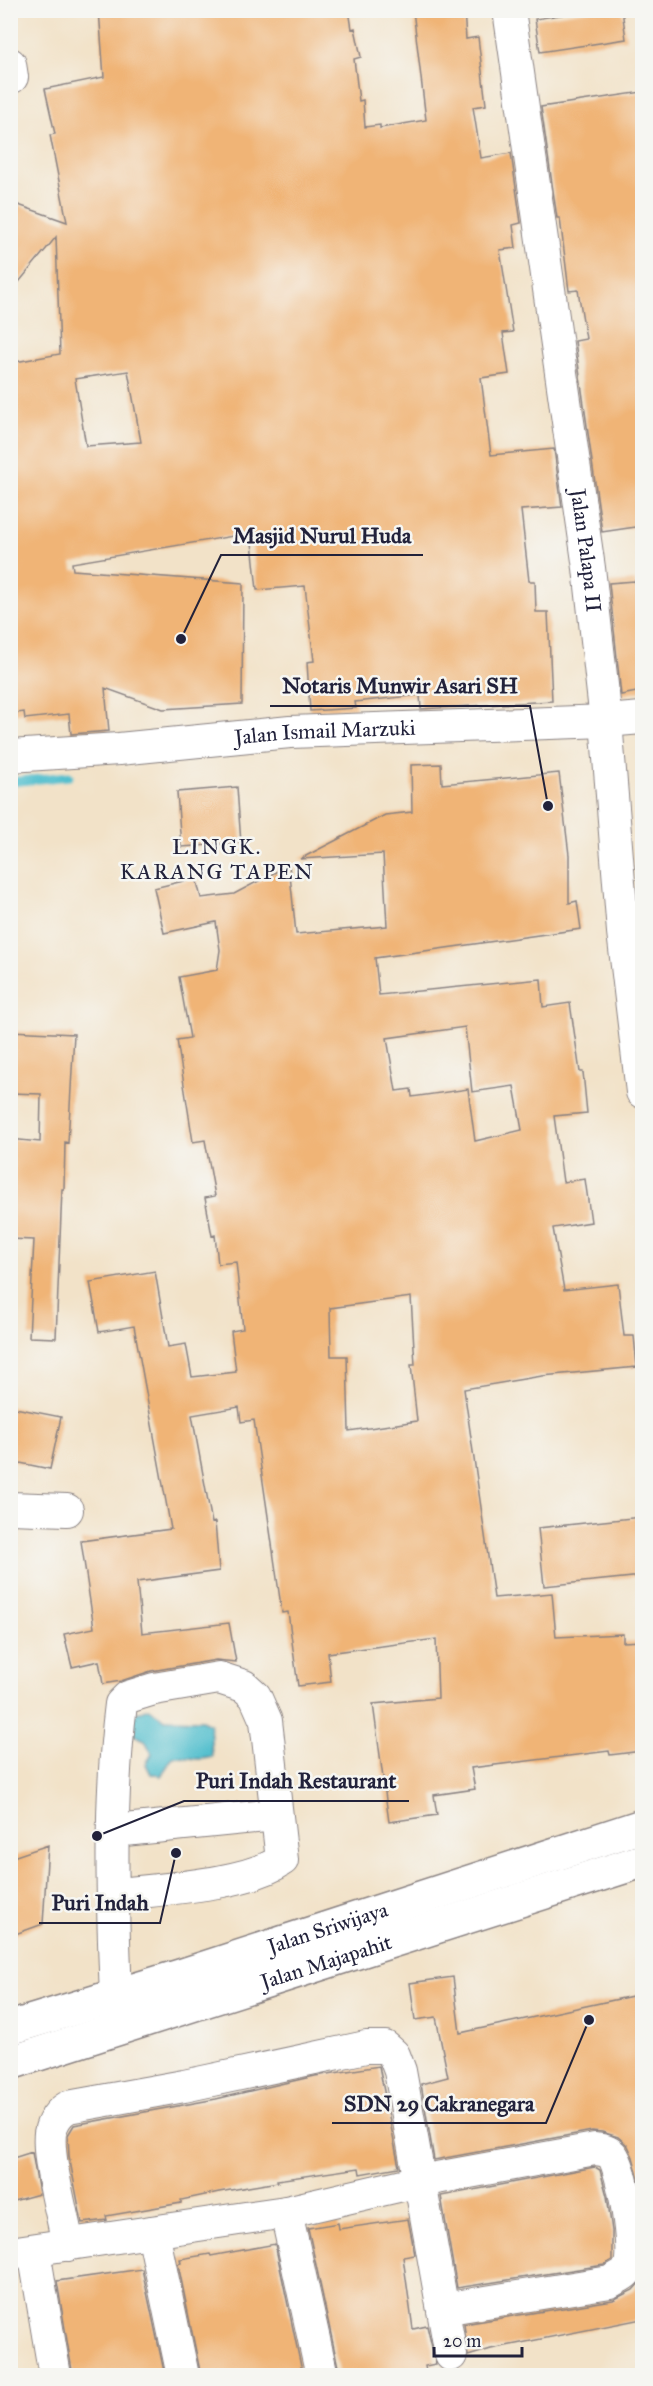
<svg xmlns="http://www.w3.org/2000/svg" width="653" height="2386" viewBox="0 0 653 2386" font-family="'IM FELL Great Primer',serif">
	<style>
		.water { fill: #53bfce; stroke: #3a7084; stroke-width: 1.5 }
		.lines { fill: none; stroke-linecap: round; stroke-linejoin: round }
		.stream { stroke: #53bfce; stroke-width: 9 }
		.building { fill: #f0b476; fill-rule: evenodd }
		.minor-casing { stroke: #8a8282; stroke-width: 34 }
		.major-casing { stroke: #8a8282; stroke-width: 36 }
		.minor { stroke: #fff; stroke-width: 32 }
		.major { stroke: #fff; stroke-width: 33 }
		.labels { text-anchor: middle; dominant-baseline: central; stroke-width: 5; stroke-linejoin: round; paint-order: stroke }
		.street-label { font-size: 21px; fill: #22223b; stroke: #f6f6f2 }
		.neighbourhood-label { font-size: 22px; letter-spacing: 1.5px; fill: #22223b; stroke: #f6f6f2 }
		.leader { fill: none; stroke: #22223b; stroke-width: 2 }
		.callout-dot { fill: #22223b; stroke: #f6f6f2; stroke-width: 2 }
		.callout-label { font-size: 22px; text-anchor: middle; font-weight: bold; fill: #22223b; stroke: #f6f6f2; stroke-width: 5; stroke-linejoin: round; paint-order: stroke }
	</style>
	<rect width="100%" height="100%" fill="#f6f6f2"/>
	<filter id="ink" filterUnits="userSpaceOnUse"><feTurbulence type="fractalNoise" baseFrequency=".0167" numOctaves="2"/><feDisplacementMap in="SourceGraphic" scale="12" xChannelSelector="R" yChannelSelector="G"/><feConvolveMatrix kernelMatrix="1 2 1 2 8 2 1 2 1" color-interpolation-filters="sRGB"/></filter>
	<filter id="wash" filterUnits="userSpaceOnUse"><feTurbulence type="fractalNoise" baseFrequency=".008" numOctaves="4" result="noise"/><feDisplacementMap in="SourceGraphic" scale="24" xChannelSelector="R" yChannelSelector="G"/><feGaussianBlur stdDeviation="1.35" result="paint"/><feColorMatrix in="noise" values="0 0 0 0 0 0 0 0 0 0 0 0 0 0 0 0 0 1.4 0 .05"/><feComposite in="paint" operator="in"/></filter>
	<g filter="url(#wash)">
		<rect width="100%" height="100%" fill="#f2e2c8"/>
		<path class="water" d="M 148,1708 L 165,1719 L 202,1720 L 210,1724 L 212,1757 C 194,1762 190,1756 173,1757 L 161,1776 L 151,1774 L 146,1764 L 152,1754 L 145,1740 L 132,1734 L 131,1715 Z"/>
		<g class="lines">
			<path class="stream" d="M 10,782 L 69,776"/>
		</g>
		<g id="blocks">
			<path class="building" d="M 99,10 L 196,10 L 196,16 L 231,11 L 231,13 L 254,10 L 349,10 L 352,29 L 355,28 L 361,57 L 354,59 L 359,101 L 363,100 L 365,127 L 380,125 L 380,128 L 426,120 L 413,10 L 464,10 L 466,39 L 478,37 L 486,105 L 473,107 L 481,158 L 511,153 L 521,223 L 513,225 L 516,248 L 500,250 L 513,332 L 503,333 L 509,374 L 481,378 L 491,455 L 554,449 L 562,507 L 521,510 L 529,581 L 535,581 L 536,612 L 548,612 L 552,701 L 421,709 L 420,695 L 355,702 L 356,708 L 310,711 L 307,662 L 314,661 L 305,586 L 257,590 L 251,533 L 72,563 L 73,570 L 243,583 L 242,704 L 163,709 L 105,688 L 109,731 L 71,734 L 69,714 L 25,719 L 24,712 L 10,714 L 10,363 L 60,354 L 56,237 L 10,293 L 10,202 L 67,222 L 50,135 L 55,134 L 45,89 L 104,77 ZM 128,371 L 141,442 L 86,446 L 75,379 Z
				M 591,10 L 622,10 L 626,39 L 540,52 L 535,19 Z
				M 642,92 L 642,526 L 602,532 L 575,341 L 586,339 L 578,290 L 569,291 L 560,218 L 557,218 L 541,107 Z
				M 635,581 L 642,621 L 642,691 L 621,695 L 609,583 Z
				M 441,764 L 442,784 L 559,773 L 569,855 L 569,903 L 577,901 L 581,929 L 375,958 L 379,995 L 541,979 L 543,1007 L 570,1003 L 580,1072 L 583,1072 L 587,1113 L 554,1116 L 563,1182 L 585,1179 L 591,1222 L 553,1228 L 564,1290 L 618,1284 L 624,1336 L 634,1336 L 637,1367 L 542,1376 L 464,1389 L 494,1598 L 552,1593 L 556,1637 L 623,1634 L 623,1642 L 642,1641 L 642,1751 L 610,1755 L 609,1751 L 471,1768 L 475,1789 L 434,1795 L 437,1815 L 389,1822 L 373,1704 L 438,1698 L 436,1639 L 328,1653 L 331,1682 L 298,1686 L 288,1612 L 282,1613 L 254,1420 L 241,1422 L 239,1407 L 192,1415 L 212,1523 L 215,1522 L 219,1571 L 137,1582 L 142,1633 L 229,1623 L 236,1662 L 216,1660 L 151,1671 L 121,1681 L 103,1684 L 99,1661 L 72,1667 L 64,1634 L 94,1628 L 81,1541 L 171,1529 L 134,1326 L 99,1332 L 90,1282 L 155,1271 L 168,1347 L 186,1344 L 192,1377 L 236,1372 L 231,1331 L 243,1329 L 236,1262 L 218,1264 L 215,1235 L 212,1236 L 205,1198 L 215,1196 L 205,1140 L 193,1142 L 177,1040 L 190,1038 L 179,977 L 217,970 L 220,950 L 216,922 L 164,933 L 154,888 L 196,878 L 201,898 L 234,894 L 289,865 L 296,934 L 387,926 L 383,854 L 300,859 L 385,815 L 412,812 L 411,765 ZM 465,1027 L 472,1092 L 514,1086 L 522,1130 L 475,1141 L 468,1089 L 412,1097 L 411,1089 L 396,1091 L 387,1038 ZM 411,1297 L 415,1365 L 411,1365 L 417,1421 L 349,1431 L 347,1356 L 331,1356 L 330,1308 Z
				M 237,787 L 241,843 L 181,847 L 177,792 Z
				M 10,1031 L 74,1034 L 68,1143 L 65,1142 L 64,1189 L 62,1189 L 56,1338 L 29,1337 L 34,1240 L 10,1239 L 10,1139 L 40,1142 L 41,1094 L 10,1093 Z
				M 10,1407 L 61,1417 L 50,1469 L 10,1461 Z
				M 641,1517 L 642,1576 L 544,1586 L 538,1528 Z
				M 48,1845 L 43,1924 L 10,1936 L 10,1858 Z
				M 453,1977 L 460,2033 L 642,1994 L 642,2192 L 633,2157 L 628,2146 L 618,2137 L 602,2132 L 592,2131 L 434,2160 L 421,2084 L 448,2077 L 436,2017 L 415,2020 L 410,1983 Z
				M 379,2066 L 399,2167 L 360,2174 L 359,2168 L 277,2180 L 278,2182 L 219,2192 L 181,2200 L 181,2203 L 106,2216 L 107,2220 L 82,2223 L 69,2156 L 68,2135 L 74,2125 L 216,2099 L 315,2076 Z
				M 32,2152 L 39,2194 L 10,2202 L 10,2159 Z
				M 595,2167 L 600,2170 L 607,2196 L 612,2231 L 612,2260 L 604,2265 L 457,2288 L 441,2196 Z
				M 408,2219 L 415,2255 L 403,2257 L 413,2329 L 427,2326 L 436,2364 L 425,2366 L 427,2376 L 340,2376 L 308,2228 L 338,2223 L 339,2229 Z
				M 275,2244 L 303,2376 L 201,2376 L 178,2264 L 181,2263 L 180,2259 L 210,2254 L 211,2256 Z
				M 142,2269 L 165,2376 L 73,2376 L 57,2281 Z
				M 642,2280 L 642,2319 L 491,2349 L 468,2356 L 464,2324 L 613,2300 L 633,2290 Z"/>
		</g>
	</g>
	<g filter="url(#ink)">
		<use href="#blocks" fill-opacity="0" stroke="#8a8282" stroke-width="1.5"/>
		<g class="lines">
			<defs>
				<g id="minor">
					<path id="s1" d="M 509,10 L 589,568 L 606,721 L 623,932 L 642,1092"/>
					<path d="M 10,64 L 12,77"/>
					<path id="s2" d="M 10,756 L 119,749 L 290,732 L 606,721 L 642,718"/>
					<path d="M 10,1508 L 67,1510"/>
					<path d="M 114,1831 L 276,1815"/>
					<path d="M 113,1895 C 158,1889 247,1885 282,1860 L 266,1721 L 255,1696 L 244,1686 L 219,1678 L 154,1689 L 128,1697 L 121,1704 C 109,1800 112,1899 116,1996"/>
					<path d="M 286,2212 L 322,2376"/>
					<path d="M 153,2232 L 183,2376"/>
					<path d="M 68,2245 C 63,2216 47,2160 50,2133 C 52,2122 59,2112 68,2107 L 184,2086 L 366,2047 L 385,2047 L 394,2055 L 400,2071 L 451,2355"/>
					<path d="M 34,2251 L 55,2376"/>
					<path d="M 10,2253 L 286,2212 L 420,2181 L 595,2149 C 602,2150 607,2150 612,2155 C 623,2168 637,2254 629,2268 C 625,2275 616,2278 610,2282 L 443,2309"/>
				</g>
				<g id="major">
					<path id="s3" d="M 10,2028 L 180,1976 L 642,1826"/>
					<path id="s4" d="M 10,2063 L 642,1861"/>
				</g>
			</defs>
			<use href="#minor" class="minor-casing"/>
			<use href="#major" class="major-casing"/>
			<use href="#minor" class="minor"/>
			<use href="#major" class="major"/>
		</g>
	</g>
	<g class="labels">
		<g class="street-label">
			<text stroke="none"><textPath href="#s1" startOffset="546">Jalan Palapa II</textPath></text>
			<text stroke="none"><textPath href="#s2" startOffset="316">Jalan Ismail Marzuki</textPath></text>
			<text stroke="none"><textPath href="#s3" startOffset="333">Jalan Sriwijaya</textPath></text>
			<text stroke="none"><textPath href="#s4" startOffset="332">Jalan Majapahit</textPath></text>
		</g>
		<g class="neighbourhood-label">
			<text x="217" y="846">LINGK.<tspan x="217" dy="25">KARANG TAPEN</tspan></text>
		</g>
	</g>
	<path class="leader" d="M181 639L221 555H423M548 806L530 706H270M97 1836L184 1801H409M176 1853L160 1923H39M589 2020L546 2123H332"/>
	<g class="callout-dot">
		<circle cx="181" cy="639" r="6"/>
		<circle cx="548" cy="806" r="6"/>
		<circle cx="97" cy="1836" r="6"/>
		<circle cx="176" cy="1853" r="6"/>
		<circle cx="589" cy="2020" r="6"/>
	</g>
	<g class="callout-label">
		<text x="322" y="543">Masjid Nurul Huda</text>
		<text x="400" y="693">Notaris Munwir Asari SH</text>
		<text x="296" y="1788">Puri Indah Restaurant</text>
		<text x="100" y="1910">Puri Indah</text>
		<text x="439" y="2111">SDN 29 Cakranegara</text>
	</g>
	<rect width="653" height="2386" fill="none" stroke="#f6f6f2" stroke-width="36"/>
	<path d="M434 2347v9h88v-9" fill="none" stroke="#22223b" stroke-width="3"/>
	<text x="443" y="2347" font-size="18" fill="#22223b" stroke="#f6f6f2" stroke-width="4.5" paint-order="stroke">20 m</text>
</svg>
